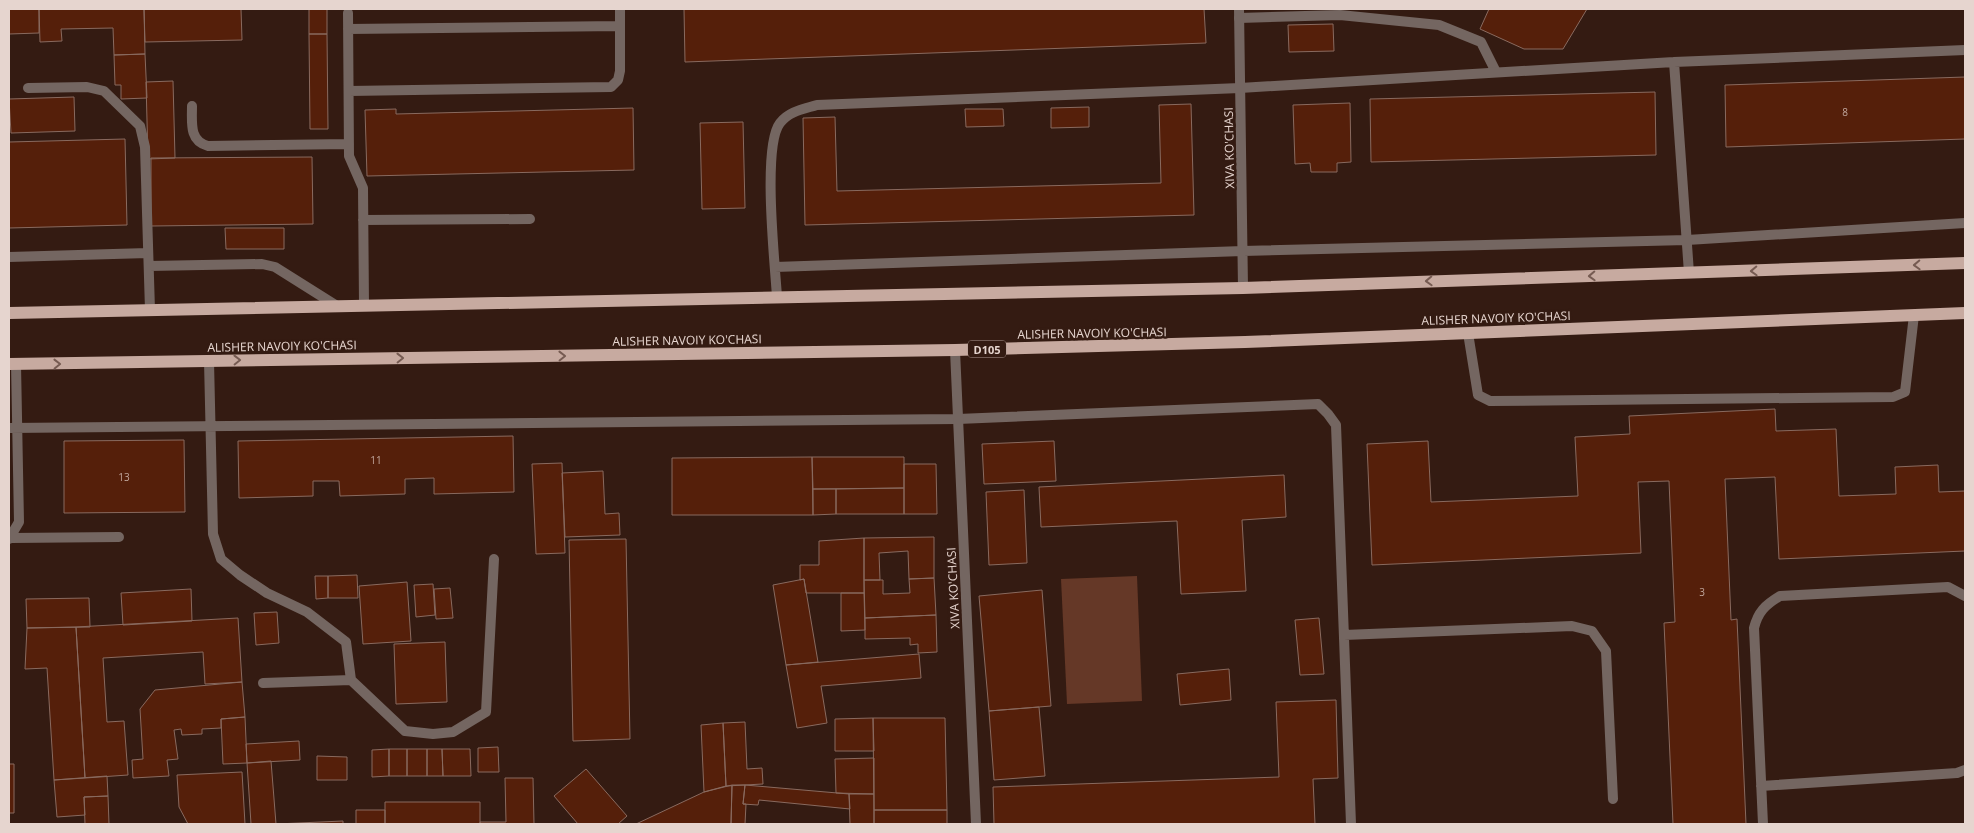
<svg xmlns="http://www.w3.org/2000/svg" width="1974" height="833" viewBox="0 0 1974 833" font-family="'Open Sans',sans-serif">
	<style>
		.green { fill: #653827 }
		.building { fill: #551f0a; stroke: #896a5f }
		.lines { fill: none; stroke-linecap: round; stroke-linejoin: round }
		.lane { stroke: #746661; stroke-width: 10 }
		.street { stroke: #746661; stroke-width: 10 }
		.primary { stroke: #c7aaa0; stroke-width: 12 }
		.oneway { stroke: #765b52 }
		.labels { text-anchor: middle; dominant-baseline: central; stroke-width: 5; stroke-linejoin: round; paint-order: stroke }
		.number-label { font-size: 10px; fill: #c2a89e }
		.shield { fill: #341b12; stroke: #b19d96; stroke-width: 1 }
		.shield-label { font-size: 11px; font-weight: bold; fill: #e6d5cf }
		.street-label { font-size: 12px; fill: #e6d5cf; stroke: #341b12 }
	</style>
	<rect width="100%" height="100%" fill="#341b12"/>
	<path class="green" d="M 1137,576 L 1142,701 L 1067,704 L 1061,579 Z"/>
	<path class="building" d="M 9,9 L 39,9 L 39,33 L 9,34 Z
		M 39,9 L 144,9 L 145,54 L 114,55 L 113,28 L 61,29 L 62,41 L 40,42 Z
		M 144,9 L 241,9 L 242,40 L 145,42 Z
		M 309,9 L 327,9 L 327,34 L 309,34 Z
		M 684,9 L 1204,9 L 1206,43 L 685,62 Z
		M 1489,9 L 1587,9 L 1563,49 L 1524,49 L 1480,29 Z
		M 1333,24 L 1334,51 L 1289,52 L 1288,25 Z
		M 309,34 L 327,34 L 328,129 L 310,129 Z
		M 145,54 L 147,98 L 121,99 L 121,85 L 115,85 L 114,55 Z
		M 1965,77 L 1965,139 L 1726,147 L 1725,85 Z
		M 173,81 L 175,158 L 148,159 L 146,82 Z
		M 1655,92 L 1656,155 L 1371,162 L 1370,99 Z
		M 74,97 L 75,131 L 11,133 L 9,99 Z
		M 1350,103 L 1351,162 L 1337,163 L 1337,172 L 1311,172 L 1310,163 L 1295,164 L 1293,105 Z
		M 1191,104 L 1194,215 L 805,225 L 803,118 L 835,117 L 837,191 L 1161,183 L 1159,105 Z
		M 1089,107 L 1089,127 L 1051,128 L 1051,108 Z
		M 633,108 L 634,170 L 367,176 L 365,110 L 396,109 L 396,114 Z
		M 965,109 L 1003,109 L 1004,126 L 966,127 Z
		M 743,122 L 745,208 L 702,209 L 700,123 Z
		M 125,139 L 127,225 L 9,228 L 9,142 Z
		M 312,157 L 313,224 L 151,226 L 151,158 Z
		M 225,228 L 284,228 L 284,249 L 226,249 Z
		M 1775,409 L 1776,431 L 1836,429 L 1839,496 L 1896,494 L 1895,467 L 1938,465 L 1939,492 L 1965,491 L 1965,551 L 1779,559 L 1775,477 L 1725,479 L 1731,620 L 1737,619 L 1746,824 L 1673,824 L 1664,623 L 1675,622 L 1669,481 L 1638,482 L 1641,553 L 1372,565 L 1367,444 L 1428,441 L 1431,502 L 1578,496 L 1575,437 L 1630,434 L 1629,416 Z
		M 513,436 L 514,492 L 434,494 L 434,478 L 405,479 L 405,494 L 340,496 L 339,481 L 313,481 L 313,496 L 239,498 L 238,441 Z
		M 184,440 L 185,512 L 64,513 L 64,441 Z
		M 1054,441 L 1056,481 L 984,484 L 982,444 Z
		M 812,457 L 904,457 L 904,488 L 813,489 Z
		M 812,457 L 813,515 L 672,515 L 672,458 Z
		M 562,463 L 565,553 L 536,554 L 532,464 Z
		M 904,464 L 936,464 L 937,514 L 904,514 Z
		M 603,471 L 605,514 L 619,513 L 620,535 L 565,537 L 562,473 Z
		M 1284,475 L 1286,517 L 1242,520 L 1246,591 L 1181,594 L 1177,521 L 1041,527 L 1039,487 Z
		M 904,488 L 904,514 L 836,514 L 836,489 Z
		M 813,489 L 836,489 L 836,514 L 813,515 Z
		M 1024,490 L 1027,563 L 989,565 L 986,492 Z
		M 934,537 L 934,578 L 909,579 L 908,551 L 879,553 L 880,580 L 864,580 L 864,538 Z
		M 864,538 L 864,593 L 806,593 L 804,579 L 800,580 L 800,565 L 819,565 L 819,541 Z
		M 626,539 L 630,739 L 573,741 L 569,540 Z
		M 357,575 L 358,598 L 328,598 L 328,576 Z
		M 315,576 L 328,576 L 328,598 L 316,599 Z
		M 934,578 L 936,615 L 865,618 L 864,580 L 883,580 L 883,594 L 910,593 L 909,579 Z
		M 804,579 L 818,662 L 786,665 L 773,585 Z
		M 407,582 L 411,641 L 363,644 L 359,586 Z
		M 433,584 L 435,615 L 416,617 L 414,585 Z
		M 450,588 L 453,618 L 436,619 L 434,589 Z
		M 191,589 L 192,621 L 123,625 L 121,593 Z
		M 1042,590 L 1051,706 L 989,711 L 979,596 Z
		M 841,593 L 864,593 L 865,630 L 841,631 Z
		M 89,598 L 90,627 L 27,628 L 26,599 Z
		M 277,612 L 279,643 L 256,645 L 254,613 Z
		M 936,615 L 937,652 L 918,653 L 918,644 L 910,645 L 910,638 L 865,639 L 865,618 Z
		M 238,618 L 242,682 L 205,684 L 203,652 L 103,658 L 107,722 L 124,721 L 128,775 L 85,778 L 76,627 Z
		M 1319,618 L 1324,674 L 1300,675 L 1295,620 Z
		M 76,627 L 85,778 L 54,780 L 47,668 L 25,669 L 27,628 Z
		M 445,642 L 447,702 L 396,704 L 394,644 Z
		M 919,654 L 921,678 L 821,686 L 827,723 L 797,728 L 786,665 Z
		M 1229,669 L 1231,700 L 1180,705 L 1177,674 Z
		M 242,682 L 245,717 L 221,719 L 221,728 L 202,729 L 202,734 L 182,735 L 181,729 L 174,730 L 178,759 L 167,760 L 169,776 L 133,778 L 132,760 L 143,759 L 140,709 L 155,690 Z
		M 1336,700 L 1338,778 L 1313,779 L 1315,824 L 994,824 L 993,787 L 1279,777 L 1276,702 Z
		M 1039,707 L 1045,776 L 994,780 L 989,711 Z
		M 245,717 L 247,763 L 223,764 L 221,719 Z
		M 873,718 L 874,751 L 835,751 L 835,719 Z
		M 873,718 L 945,718 L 947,810 L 874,810 Z
		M 745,722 L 747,769 L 762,768 L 763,784 L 726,786 L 723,723 Z
		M 723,723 L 726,786 L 704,792 L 701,725 Z
		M 299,741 L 300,760 L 247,763 L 246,744 Z
		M 498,747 L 499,772 L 478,772 L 478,748 Z
		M 389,749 L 389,776 L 372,777 L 372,750 Z
		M 389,749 L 407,749 L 407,776 L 389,776 Z
		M 407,749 L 427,749 L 427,776 L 407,776 Z
		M 427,749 L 442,749 L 443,776 L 427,776 Z
		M 442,749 L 470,749 L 471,776 L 443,776 Z
		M 317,756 L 347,757 L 347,780 L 317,780 Z
		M 874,758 L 874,794 L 836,793 L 835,759 Z
		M 271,761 L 276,824 L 343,821 L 343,824 L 251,824 L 247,763 Z
		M 9,764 L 14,764 L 14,813 L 9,813 Z
		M 586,769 L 627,816 L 618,824 L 578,824 L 554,796 Z
		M 242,772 L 245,824 L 188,824 L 179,807 L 177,775 Z
		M 107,776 L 108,796 L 84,797 L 85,815 L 57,817 L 54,780 Z
		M 505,778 L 533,778 L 534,824 L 480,824 L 480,822 L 506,822 Z
		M 732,785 L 745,785 L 743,804 L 746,804 L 745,824 L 731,824 Z
		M 732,785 L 731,824 L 636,824 L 704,792 Z
		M 745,785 L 849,794 L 850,809 L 759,800 L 758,805 L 743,804 Z
		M 849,794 L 874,794 L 874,824 L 850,824 Z
		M 108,796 L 109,824 L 85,824 L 84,797 Z
		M 385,802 L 480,802 L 480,824 L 385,824 Z
		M 356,810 L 385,810 L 385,824 L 356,824 Z
		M 874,810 L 947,810 L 947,824 L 874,824 Z"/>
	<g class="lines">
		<path class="lane" d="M 348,13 L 349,156 L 363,188 L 364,305
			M 1239,18 L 1340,15 L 1439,25 L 1481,42 L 1496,72
			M 348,29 L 620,26
			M 28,88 L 87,87 L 104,91 L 140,126 L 145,147 L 150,310
			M 349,91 L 611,87 L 618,80 L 620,71 L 620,9
			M 192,106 C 192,123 189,141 208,146 L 349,144
			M 363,220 L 530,219
			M 9,257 L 148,253
			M 149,266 L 262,264 L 275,267 L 337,306
			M 1468,333 L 1478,395 L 1490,401 L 1893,397 L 1905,392 L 1914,315
			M 209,361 L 213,534 L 221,559 L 240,575 L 267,593 L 307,612 L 346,642 L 351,680 L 405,731 L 433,734 L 453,732 L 486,712 L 494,559
			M 9,428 L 958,419 L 1318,404 L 1328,414 L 1336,425 L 1351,824
			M 11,538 L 119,537
			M 9,539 L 19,522 L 16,364
			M 1344,635 L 1572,626 L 1592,631 L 1606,651 L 1613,799
			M 263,683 L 351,680
			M 1761,786 L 1957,773 L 1965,770
			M 1763,824 L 1754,628 C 1758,612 1765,605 1780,596 L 1948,587 L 1965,596"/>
		<path class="street" d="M 1239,9 L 1243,288
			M 1674,62 L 1689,273
			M 775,267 L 1243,251 L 1687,240 L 1965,223
			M 777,297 C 775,264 762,146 780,123 C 789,111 804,109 817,105 L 1240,88 L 1674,62 L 1965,50
			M 955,350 L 976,824"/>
		<path class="primary" d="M 9,313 L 1243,288 L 1965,263
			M 9,364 L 955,350 L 1245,342 L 1965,313"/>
	</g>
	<defs><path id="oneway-chevron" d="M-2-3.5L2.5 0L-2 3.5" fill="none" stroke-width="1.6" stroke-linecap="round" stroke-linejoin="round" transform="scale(1.25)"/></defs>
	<g class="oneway">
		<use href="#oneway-chevron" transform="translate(1917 265) rotate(178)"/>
		<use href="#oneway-chevron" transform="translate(1754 271) rotate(178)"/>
		<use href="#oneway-chevron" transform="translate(1592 276) rotate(178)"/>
		<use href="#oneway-chevron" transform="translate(1429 281) rotate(178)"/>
		<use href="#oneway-chevron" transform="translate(562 356) rotate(-1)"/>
		<use href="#oneway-chevron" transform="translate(400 358) rotate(-1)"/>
		<use href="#oneway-chevron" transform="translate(237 360) rotate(-1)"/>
		<use href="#oneway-chevron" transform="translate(57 364) rotate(-1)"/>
	</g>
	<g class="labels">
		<g class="number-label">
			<text x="1845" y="112">8</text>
			<text x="376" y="460">11</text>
			<text x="124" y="477">13</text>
			<text x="1702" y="592">3</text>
		</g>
		<rect class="shield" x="968" y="340.5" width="38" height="17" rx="4"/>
		<g class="shield-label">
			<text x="987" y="349">D105</text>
		</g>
		<g class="street-label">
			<text transform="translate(1229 148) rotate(-91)">XIVA KO'CHASI</text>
			<text transform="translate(1496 318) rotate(-2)">ALISHER NAVOIY KO'CHASI</text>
			<text transform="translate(1092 333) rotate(-1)">ALISHER NAVOIY KO'CHASI</text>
			<text transform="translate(687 340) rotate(-1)">ALISHER NAVOIY KO'CHASI</text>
			<text transform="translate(282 346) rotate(-1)">ALISHER NAVOIY KO'CHASI</text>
			<text transform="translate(953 588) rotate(-93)">XIVA KO'CHASI</text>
		</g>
	</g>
	<rect width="1974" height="833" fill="none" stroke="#e6d5cf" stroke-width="20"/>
</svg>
